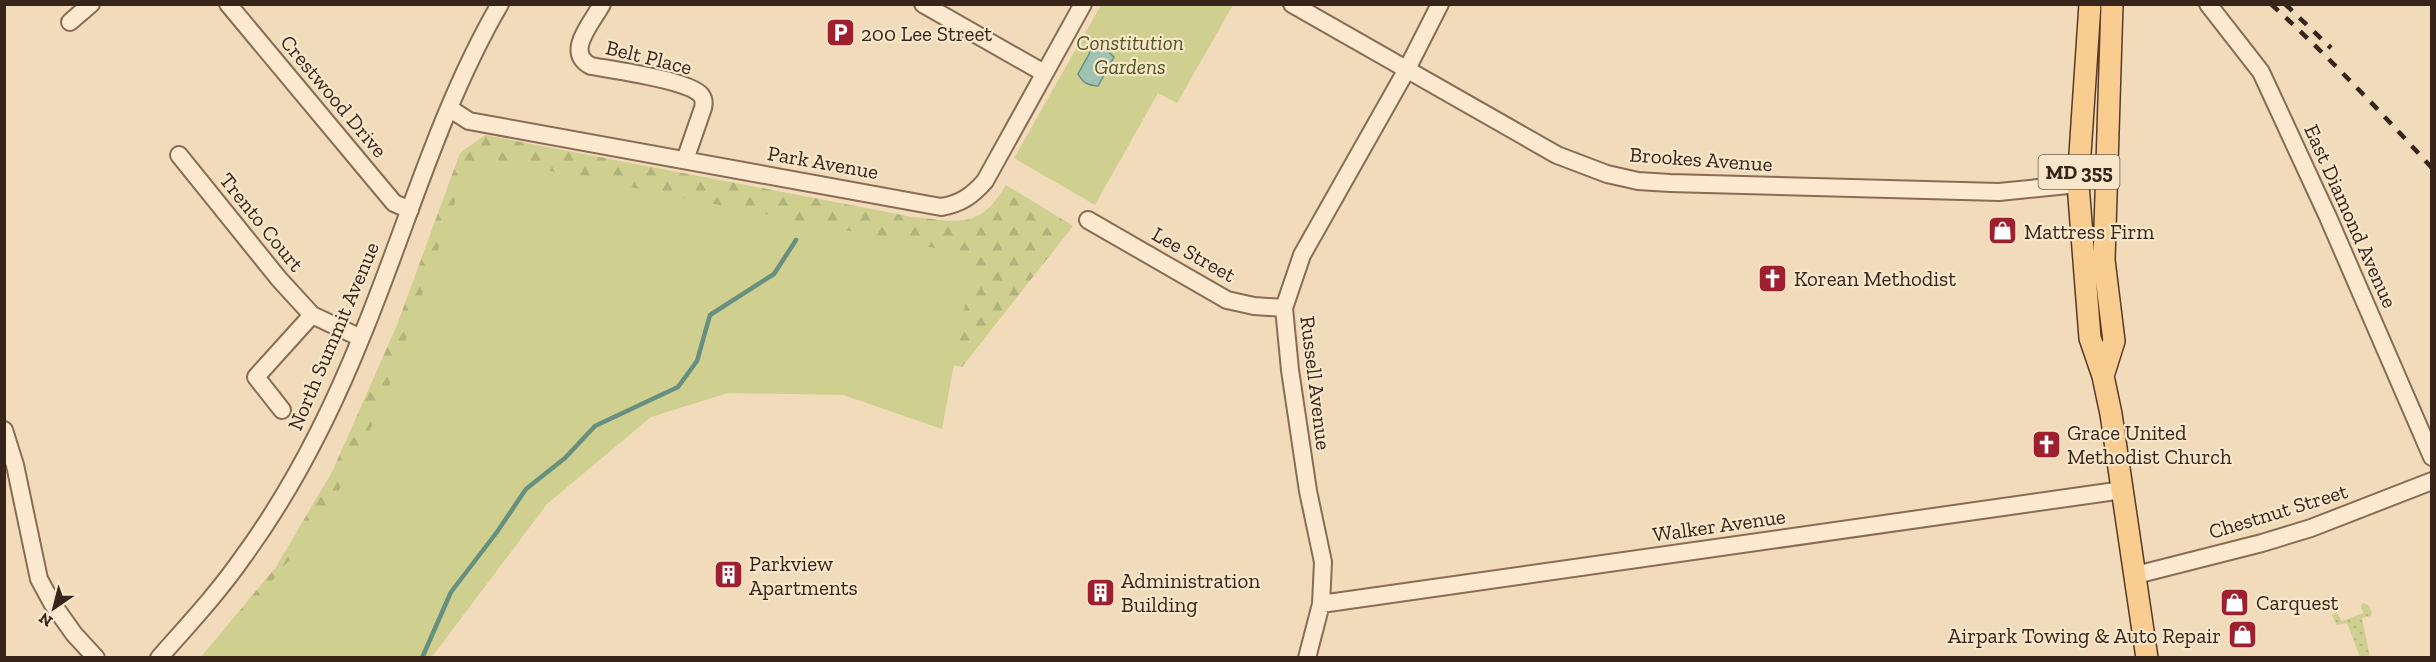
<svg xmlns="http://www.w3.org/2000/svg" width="2436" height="662" viewBox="0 0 2436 662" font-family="'Zilla Slab',serif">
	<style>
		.grass { fill: url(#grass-dots) }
		.forest { fill: url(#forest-firs) }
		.park { fill: #cfd08f }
		.water { fill: #a0c2b4; stroke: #679081; stroke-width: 1.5 }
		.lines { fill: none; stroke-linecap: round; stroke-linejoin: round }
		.stream { stroke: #679081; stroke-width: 4.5 }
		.minor-casing { stroke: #8a6b54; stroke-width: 20 }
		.major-casing { stroke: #573929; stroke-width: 24 }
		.minor { stroke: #fce9cf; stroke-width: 16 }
		.major { stroke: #f9cc8f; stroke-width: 21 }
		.rail { stroke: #38251a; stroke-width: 4.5; stroke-dasharray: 10 10; stroke-linecap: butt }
		.labels { text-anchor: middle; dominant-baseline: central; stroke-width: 4.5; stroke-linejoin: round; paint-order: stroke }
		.shield { fill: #f8e6cb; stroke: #725f4f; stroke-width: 1.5 }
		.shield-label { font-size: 20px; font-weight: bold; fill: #38251a }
		.poi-label { font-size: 21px; fill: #38251a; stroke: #f8e6cb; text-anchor: start }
		.park-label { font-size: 21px; font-style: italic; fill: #4e561f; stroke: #f8e6cb }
		.street-label { font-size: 21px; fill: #38251a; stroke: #f8e6cb }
	</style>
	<defs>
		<pattern id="grass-dots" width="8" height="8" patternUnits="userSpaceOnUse" patternTransform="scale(1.5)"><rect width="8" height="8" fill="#cfd08f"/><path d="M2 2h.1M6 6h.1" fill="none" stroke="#b2b27b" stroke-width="1.8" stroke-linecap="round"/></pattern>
		<pattern id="forest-firs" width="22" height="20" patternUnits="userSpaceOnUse" patternTransform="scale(1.5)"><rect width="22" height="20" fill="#cfd08f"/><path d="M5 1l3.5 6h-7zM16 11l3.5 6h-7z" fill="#b2b27b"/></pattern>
	</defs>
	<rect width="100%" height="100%" fill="#f1dbbb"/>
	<path class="grass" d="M 2363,603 L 2368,605 L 2372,612 L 2371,616 L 2362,618 L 2370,657 L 2360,657 L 2347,623 L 2337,625 L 2332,616 L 2336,612 L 2342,621 L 2363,613 L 2361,606 Z"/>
	<path class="forest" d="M 485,135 L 913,217 C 960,221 978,231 1006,185 L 1073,226 L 962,367 L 856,344 L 660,353 L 407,657 L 200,658 L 276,567 L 332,472 L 397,325 L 460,153 Z"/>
	<path class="park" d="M 1101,5 L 1233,5 L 1177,103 L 1158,93 L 1095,205 L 1014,158 Z
		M 485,158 L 974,256 L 942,429 L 843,395 L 728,393 L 651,417 L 547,504 L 432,657 L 211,657 L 327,513 L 381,408 L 468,166 Z"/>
	<path class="water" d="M 1094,45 L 1102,46 L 1114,57 L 1098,86 C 1087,85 1083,83 1078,74 Z"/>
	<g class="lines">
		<path class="stream" d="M 422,658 L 451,592 L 497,532 L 526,489 L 565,458 L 595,426 L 678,387 L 697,361 L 710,315 L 774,274 L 796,240"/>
		<defs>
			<path id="minor" d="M 228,4 L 394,203 L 410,210
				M 602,4 C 592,23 564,52 591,66 C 613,70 688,80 701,95 C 704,99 704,104 703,108 L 685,160
				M 923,4 L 1044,73
				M 1292,4 L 1557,155 L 1607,174 L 1638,181 L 1670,183 L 1999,192 L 2078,184
				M 2208,4 L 2261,72 L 2328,217 L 2432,457
				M 70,22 L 91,4
				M 449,108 L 469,121 L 941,207 C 960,204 972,196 985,181 L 1083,4
				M 179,155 L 279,279 L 312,315 L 361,338
				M 1088,220 L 1227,300 L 1254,306 L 1284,308
				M 282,410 L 256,377 L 312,315
				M 4,430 L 15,465 L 39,579 L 52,603 L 74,634 L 96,658
				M 2136,575 L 2262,543 L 2311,528 L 2432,481
				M 1321,604 L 2123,490
				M 159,658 C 188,625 218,593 243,557 C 292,490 330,415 361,338 C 407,227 439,109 500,4
				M 1307,658 L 1321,604 L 1323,562 L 1308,491 L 1290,370 L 1284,308 L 1302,255 L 1406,71 L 1440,4"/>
			<path id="major" d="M 2090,4 L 2078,184 L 2090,338 L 2103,376 L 2111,414 L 2147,658
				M 2103,376 L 2114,341 L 2104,260 L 2112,4"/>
		</defs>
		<use href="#minor" class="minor-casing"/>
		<use href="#major" class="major-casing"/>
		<use href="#minor" class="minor"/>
		<use href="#major" class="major"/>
		<path class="rail" d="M 2271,4 C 2328,56 2380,111 2432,168
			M 2285,4 L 2331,48"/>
	</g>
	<defs>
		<symbol id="parking-square" viewBox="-11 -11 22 22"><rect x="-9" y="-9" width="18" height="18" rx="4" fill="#9e1f2e" stroke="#f8e6cb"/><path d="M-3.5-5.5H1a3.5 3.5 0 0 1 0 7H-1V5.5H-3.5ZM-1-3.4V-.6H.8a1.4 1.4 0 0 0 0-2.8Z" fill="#fff"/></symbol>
		<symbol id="shop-square" viewBox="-11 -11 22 22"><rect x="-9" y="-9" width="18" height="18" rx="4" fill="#9e1f2e" stroke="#f8e6cb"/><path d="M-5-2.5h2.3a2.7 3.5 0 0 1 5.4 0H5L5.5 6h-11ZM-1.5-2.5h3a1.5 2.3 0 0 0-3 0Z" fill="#fff"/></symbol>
		<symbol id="church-square" viewBox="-11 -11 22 22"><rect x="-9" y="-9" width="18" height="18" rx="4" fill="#9e1f2e" stroke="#f8e6cb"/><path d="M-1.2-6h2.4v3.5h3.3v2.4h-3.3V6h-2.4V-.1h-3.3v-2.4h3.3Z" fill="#fff"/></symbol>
		<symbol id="building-square" viewBox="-11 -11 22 22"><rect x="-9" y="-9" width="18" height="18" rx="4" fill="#9e1f2e" stroke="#f8e6cb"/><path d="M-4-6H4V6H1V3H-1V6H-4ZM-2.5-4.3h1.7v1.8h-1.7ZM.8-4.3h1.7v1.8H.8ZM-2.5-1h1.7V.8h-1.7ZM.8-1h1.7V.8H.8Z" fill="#fff"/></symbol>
	</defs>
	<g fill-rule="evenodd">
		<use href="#parking-square" x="824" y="16" width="33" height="33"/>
		<use href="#shop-square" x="1986" y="214" width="33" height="33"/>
		<use href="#church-square" x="1756" y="262" width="33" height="33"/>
		<use href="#church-square" x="2030" y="428" width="33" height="33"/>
		<use href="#building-square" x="712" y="558" width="33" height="33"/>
		<use href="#building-square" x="1084" y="576" width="33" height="33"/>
		<use href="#shop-square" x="2218" y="586" width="33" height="33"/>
		<use href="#shop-square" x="2226" y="618" width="33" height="33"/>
	</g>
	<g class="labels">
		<rect class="shield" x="2038.5" y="155" width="81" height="34" rx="4.5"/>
		<g class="shield-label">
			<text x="2079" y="172">MD 355</text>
		</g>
		<g class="poi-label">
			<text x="861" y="33">200 Lee Street</text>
			<text x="2024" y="231">Mattress Firm</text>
			<text x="1794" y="278">Korean Methodist</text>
			<text x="2067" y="432">Grace United<tspan x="2067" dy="24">Methodist Church</tspan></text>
			<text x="749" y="563">Parkview<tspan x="749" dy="24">Apartments</tspan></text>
			<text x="1121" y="580">Administration<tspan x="1121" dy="24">Building</tspan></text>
			<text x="2256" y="602">Carquest</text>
			<text x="2221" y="635" text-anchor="end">Airpark Towing &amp; Auto Repair</text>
		</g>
		<g class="park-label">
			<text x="1130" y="42">Constitution<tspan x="1130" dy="24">Gardens</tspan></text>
		</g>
		<g class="street-label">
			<text transform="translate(649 57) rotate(14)">Belt Place</text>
			<text transform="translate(334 96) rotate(50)">Crestwood Drive</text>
			<text transform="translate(1701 159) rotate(4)">Brookes Avenue</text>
			<text transform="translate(823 162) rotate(10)">Park Avenue</text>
			<text transform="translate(2351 216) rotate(66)">East Diamond Avenue</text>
			<text transform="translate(262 222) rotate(51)">Trento Court</text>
			<text transform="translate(1194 254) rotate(29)">Lee Street</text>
			<text transform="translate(333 336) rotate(-67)">North Summit Avenue</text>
			<text transform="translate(1316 383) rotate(83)">Russell Avenue</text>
			<text transform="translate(2278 511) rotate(-17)">Chestnut Street</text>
			<text transform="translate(1719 525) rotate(-8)">Walker Avenue</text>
		</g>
	</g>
	<rect width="2436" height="662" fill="none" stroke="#38251a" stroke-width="12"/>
	<g transform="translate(54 608) rotate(215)" stroke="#f8e6cb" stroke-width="4.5" paint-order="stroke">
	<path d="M0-4.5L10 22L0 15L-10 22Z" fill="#38251a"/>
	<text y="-9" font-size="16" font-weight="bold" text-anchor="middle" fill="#38251a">N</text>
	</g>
</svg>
